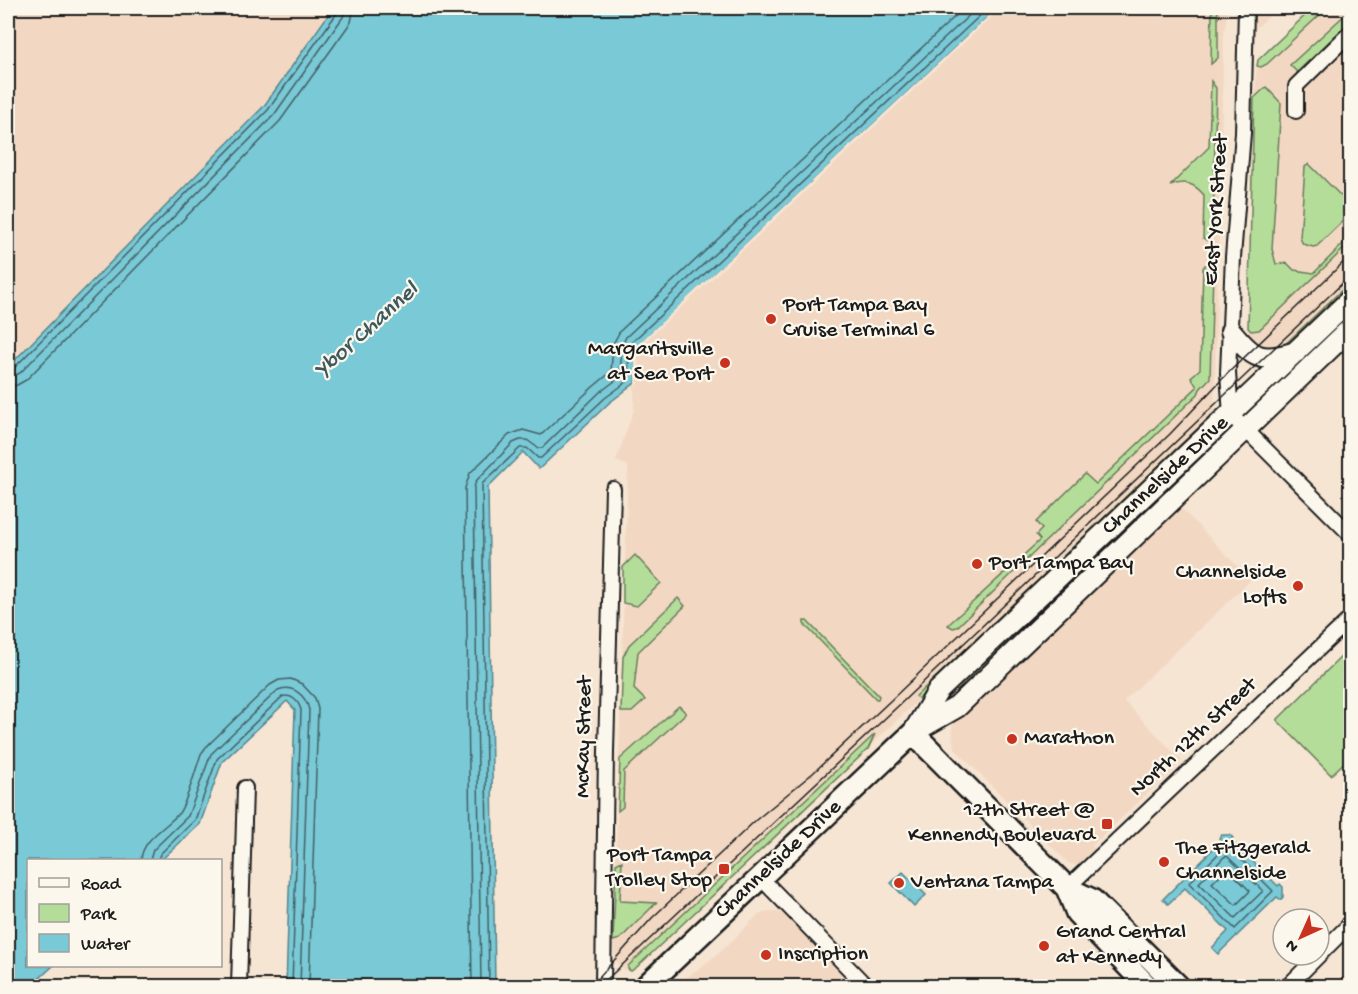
<svg xmlns="http://www.w3.org/2000/svg" width="1358" height="994" viewBox="0 0 1358 994" font-family="'Gochi Hand',sans-serif">
	<style>
		.built { fill: #f2d8c2 }
		.green { fill: #b5dd9a; stroke: #687c5b; stroke-width: 1.5 }
		.water { fill: #7ac9d6; stroke: #54848c; stroke-width: 1.5 }
		.pier { fill: #f6e5d3 }
		.lines { fill: none; stroke-linecap: round; stroke-linejoin: round }
		.shore { stroke: #426166; stroke-width: 1.5 }
		.street-casing { stroke: #1c1c1c; stroke-width: 18 }
		.secondary-casing { stroke: #1c1c1c; stroke-width: 24 }
		.primary-casing { stroke: #1c1c1c; stroke-width: 26 }
		.street { stroke: #fbf7ec; stroke-width: 14 }
		.secondary { stroke: #fbf7ec; stroke-width: 20 }
		.primary { stroke: #fbf7ec; stroke-width: 21 }
		.tram { stroke: #1c1c1c; stroke-width: 1.5 }
		.poi-dot { fill: #c8321e; stroke: #fbf7ec; stroke-width: 2 }
		.labels { text-anchor: middle; dominant-baseline: central; stroke-width: 4.5; stroke-linejoin: round; paint-order: stroke }
		.street-label { font-size: 22px; fill: #1c1c1c; stroke: #fbf7ec }
		.poi-label { font-size: 22px; fill: #1c1c1c; stroke: #fbf7ec; text-anchor: start }
		.water-label { font-size: 24px; font-style: italic; fill: #3d595d; stroke: #fbf7ec }
	</style>
	<rect width="100%" height="100%" fill="#f6e5d3"/>
	<filter id="ink" filterUnits="userSpaceOnUse"><feTurbulence type="fractalNoise" baseFrequency=".0167" numOctaves="2"/><feDisplacementMap in="SourceGraphic" scale="12" xChannelSelector="R" yChannelSelector="G"/><feConvolveMatrix kernelMatrix="1 2 1 2 8 2 1 2 1" color-interpolation-filters="sRGB"/></filter>
	<g filter="url(#ink)">
		<path class="built" d="M 8,8 L 332,8 L 264,106 L 8,367 Z
			M 997,8 L 1228,8 L 1224,33 L 1214,415 L 1205,428 L 637,967 L 631,971 L 624,970 L 618,965 L 614,953 L 613,946 L 628,466 L 616,461 L 634,409 L 635,347 Z
			M 1254,8 L 1278,8 L 1254,30 Z
			M 1313,8 L 1350,8 L 1350,288 L 1285,350 L 1261,349 L 1250,338 L 1248,328 L 1253,125 L 1257,62 Z
			M 1179,506 L 1251,580 L 1124,701 L 1182,761 L 1092,846 L 1096,851 L 1085,862 L 1075,865 L 1068,863 L 956,750 L 953,742 L 952,727 L 955,719 Z
			M 766,911 L 776,911 L 786,915 L 857,986 L 675,986 L 718,954 L 757,916 Z"/>
		<path class="green" d="M 1212,8 L 1218,8 L 1218,58 L 1211,64 Z
			M 1313,8 L 1327,8 L 1267,64 L 1261,67 L 1257,66 L 1258,60 Z
			M 1349,11 L 1348,24 L 1297,72 L 1290,65 Z
			M 1211,81 L 1216,88 L 1213,233 L 1208,241 L 1203,238 L 1204,195 C 1194,183 1184,180 1170,186 L 1209,147 Z
			M 1266,87 L 1281,103 L 1272,249 L 1276,264 L 1287,263 L 1294,270 L 1314,273 L 1350,237 L 1350,243 L 1259,330 L 1251,331 L 1248,328 L 1254,98 Z
			M 1309,164 L 1350,205 L 1350,214 L 1317,246 L 1313,247 L 1303,244 L 1300,238 L 1305,167 Z
			M 1205,265 L 1207,265 L 1213,271 L 1210,378 L 1200,389 L 1198,394 L 957,627 L 953,628 L 948,625 L 1040,540 L 1036,535 L 1042,529 L 1036,522 L 1085,474 L 1096,484 L 1197,387 L 1191,377 L 1200,369 L 1203,268 Z
			M 1350,282 L 1350,288 L 1292,345 L 1277,352 Z
			M 1214,413 L 1212,420 L 1205,428 L 919,699 L 916,696 Z
			M 635,555 L 661,583 L 637,606 L 623,603 L 623,567 Z
			M 678,598 L 685,606 L 638,652 L 634,689 L 645,700 L 632,712 L 621,712 L 623,657 L 629,645 Z
			M 804,621 L 807,621 L 879,696 L 878,699 L 876,699 L 804,624 Z
			M 1350,648 L 1350,757 L 1331,775 L 1277,720 Z
			M 679,706 L 686,713 L 624,771 L 623,807 L 618,811 L 620,759 Z
			M 875,734 L 868,749 L 637,967 L 631,971 L 628,969 L 628,966 Z
			M 622,861 L 620,901 L 656,903 L 620,939 L 613,941 L 616,864 Z"/>
		<path class="water" d="M 333,8 L 997,8 L 636,347 L 635,383 L 609,403 L 539,469 L 523,452 L 488,487 L 495,986 L 286,986 L 295,710 L 287,701 L 222,762 L 200,824 L 161,860 L 28,860 L 28,966 L 53,966 L 31,986 L 8,986 L 8,367 L 264,106 Z
			M 1222,835 L 1230,835 L 1233,838 L 1231,840 L 1278,886 L 1280,884 L 1283,887 L 1283,897 L 1281,900 L 1277,897 L 1218,954 L 1212,948 L 1228,931 L 1185,888 L 1168,904 L 1163,899 L 1221,841 L 1219,838 Z
			M 903,872 L 926,895 L 914,907 L 891,883 Z"/>
		<path class="pier" d="M 997,8 L 1000,8 L 999,10 L 638,348 L 638,383 L 635,387 L 635,347 Z"/>
		<g class="lines">
			<path class="shore" d="M 8,370 L 14,368 L 268,110 L 337,13 L 338,8
				M 8,378 L 20,373 L 274,115 L 343,17 L 345,8
				M 8,387 L 17,385 L 26,380 L 280,121 L 351,22 L 354,8
				M 1227,845 L 1273,891 L 1235,929 L 1189,883 Z
				M 1227,856 L 1263,891 L 1235,918 L 1199,883 L 1224,857 Z
				M 141,860 C 142,839 166,828 179,813 C 187,802 196,768 201,754 L 206,747 L 270,685 L 279,680 L 291,679 L 302,684 L 315,698 L 318,709 L 309,986
				M 150,860 L 153,850 L 188,816 L 211,754 L 278,690 C 292,684 306,695 309,710 L 300,986
				M 158,860 L 160,854 L 195,820 L 217,759 L 282,697 C 291,693 299,702 301,710 L 292,986
				M 1227,868 L 1250,891 L 1236,905 L 1212,883 Z
				M 472,986 L 465,488 L 470,473 L 509,435 L 523,430 L 541,435 L 593,387 L 611,372 L 613,344 L 620,331 L 964,8
				M 481,986 L 474,488 L 476,481 L 513,443 L 520,440 L 527,440 L 538,448 L 542,448 L 599,393 L 620,377 L 622,345 L 626,337 L 977,8
				M 489,986 L 482,484 L 520,448 L 527,448 L 538,458 L 541,458 L 605,398 L 628,381 L 629,347 L 632,342 L 988,8"/>
			<defs>
				<path id="street" d="M 1246,8 L 1243,133 L 1233,257 L 1228,373 L 1231,415 L 1350,534
					M 1296,111 L 1296,86 L 1350,33
					M 760,877 L 866,986
					M 1067,888 L 1350,619
					M 239,986 L 245,788
					M 603,986 L 606,751 L 613,489
					M 1288,986 L 1350,924"/>
				<path id="secondary" d="M 1231,331 C 1254,359 1261,363 1296,352
					M 917,730 L 957,707 L 1350,329
					M 913,733 L 938,691 L 1350,300"/>
				<path id="primary" d="M 1067,888 L 1077,913 L 1147,986
					M 646,986 L 913,733 L 1067,888 L 1092,900 L 1178,986"/>
			</defs>
			<use href="#street" class="street-casing"/>
			<use href="#secondary" class="secondary-casing"/>
			<use href="#primary" class="primary-casing"/>
			<use href="#street" class="street"/>
			<use href="#secondary" class="secondary"/>
			<use href="#primary" class="primary"/>
			<path class="tram" d="M 603,983 L 896,708 L 1350,276
				M 591,986 L 652,918 L 756,820 L 813,773 L 890,701 L 1170,434 L 1228,373 L 1350,256"/>
		</g>
	</g>
	<g class="poi-dot">
		<circle cx="771" cy="319" r="6"/>
		<circle cx="725" cy="363" r="6"/>
		<circle cx="977" cy="564" r="6"/>
		<circle cx="1298" cy="586" r="6"/>
		<circle cx="1012" cy="739" r="6"/>
		<rect x="1101" y="818" width="12" height="12" rx="3"/>
		<circle cx="1164" cy="862" r="6"/>
		<rect x="718" y="863" width="12" height="12" rx="3"/>
		<circle cx="899" cy="883" r="6"/>
		<circle cx="1044" cy="946" r="6"/>
		<circle cx="766" cy="955" r="6"/>
	</g>
	<g class="labels">
		<g class="street-label">
			<text transform="translate(1217 210) rotate(-86)">East York Street</text>
			<text transform="translate(1166 476) rotate(-43)">Channelside Drive</text>
			<text transform="translate(585 737) rotate(-89)">McKay Street</text>
			<text transform="translate(1194 738) rotate(-43)">North 12th Street</text>
			<text transform="translate(779 860) rotate(-43)">Channelside Drive</text>
		</g>
		<g class="poi-label">
			<text x="783" y="306">Port Tampa Bay<tspan x="783" dy="25">Cruise Terminal 6</tspan></text>
			<text x="713" y="350" text-anchor="end">Margaritsville<tspan x="713" dy="25">at Sea Port</tspan></text>
			<text x="989" y="564">Port Tampa Bay</text>
			<text x="1286" y="573" text-anchor="end">Channelside<tspan x="1286" dy="25">Lofts</tspan></text>
			<text x="1024" y="739">Marathon</text>
			<text x="1095" y="811" text-anchor="end">12th Street @<tspan x="1095" dy="25">Kennendy Boulevard</tspan></text>
			<text x="1176" y="849">The Fitzgerald<tspan x="1176" dy="25">Channelside</tspan></text>
			<text x="712" y="856" text-anchor="end">Port Tampa<tspan x="712" dy="25">Trolley Stop</tspan></text>
			<text x="911" y="883">Ventana Tampa</text>
			<text x="1056" y="933">Grand Central<tspan x="1056" dy="25">at Kennedy</tspan></text>
			<text x="778" y="955">Inscription</text>
		</g>
		<g class="water-label">
			<text transform="translate(367 331) rotate(-42)">Ybor Channel</text>
		</g>
	</g>
	<rect width="1358" height="994" fill="none" stroke="#fbf7ec" stroke-width="30"/>
	<rect x="15" y="15" width="1328" height="964" fill="none" stroke="#1c1c1c" stroke-width="2" filter="url(#ink)"/>
	<rect x="27" y="859" width="195" height="108" fill="#fbf7ec" stroke="#a29f99" stroke-width="1.5"/>
	<rect x="39" y="878" width="30" height="9" fill="#fbf7ec" stroke="#a29f99" stroke-width="1.5"/>
	<text x="81" y="889" font-size="18" fill="#1c1c1c">Road</text>
	<rect x="39" y="904" width="30" height="18" fill="#b5dd9a" stroke="#a29f99" stroke-width="1.5"/>
	<text x="81" y="919" font-size="18" fill="#1c1c1c">Park</text>
	<rect x="39" y="934" width="30" height="18" fill="#7ac9d6" stroke="#a29f99" stroke-width="1.5"/>
	<text x="81" y="949" font-size="18" fill="#1c1c1c">Water</text>
	<g transform="translate(1301 937) rotate(225)"><circle r="28" fill="#fbf7ec" stroke="#a29f99" stroke-width="1.5"/>
	<path d="M0-4.5L10 22L0 15L-10 22Z" fill="#c8321e"/>
	<text y="-9" font-size="16" font-weight="bold" text-anchor="middle" fill="#1c1c1c">N</text>
	</g>
</svg>
